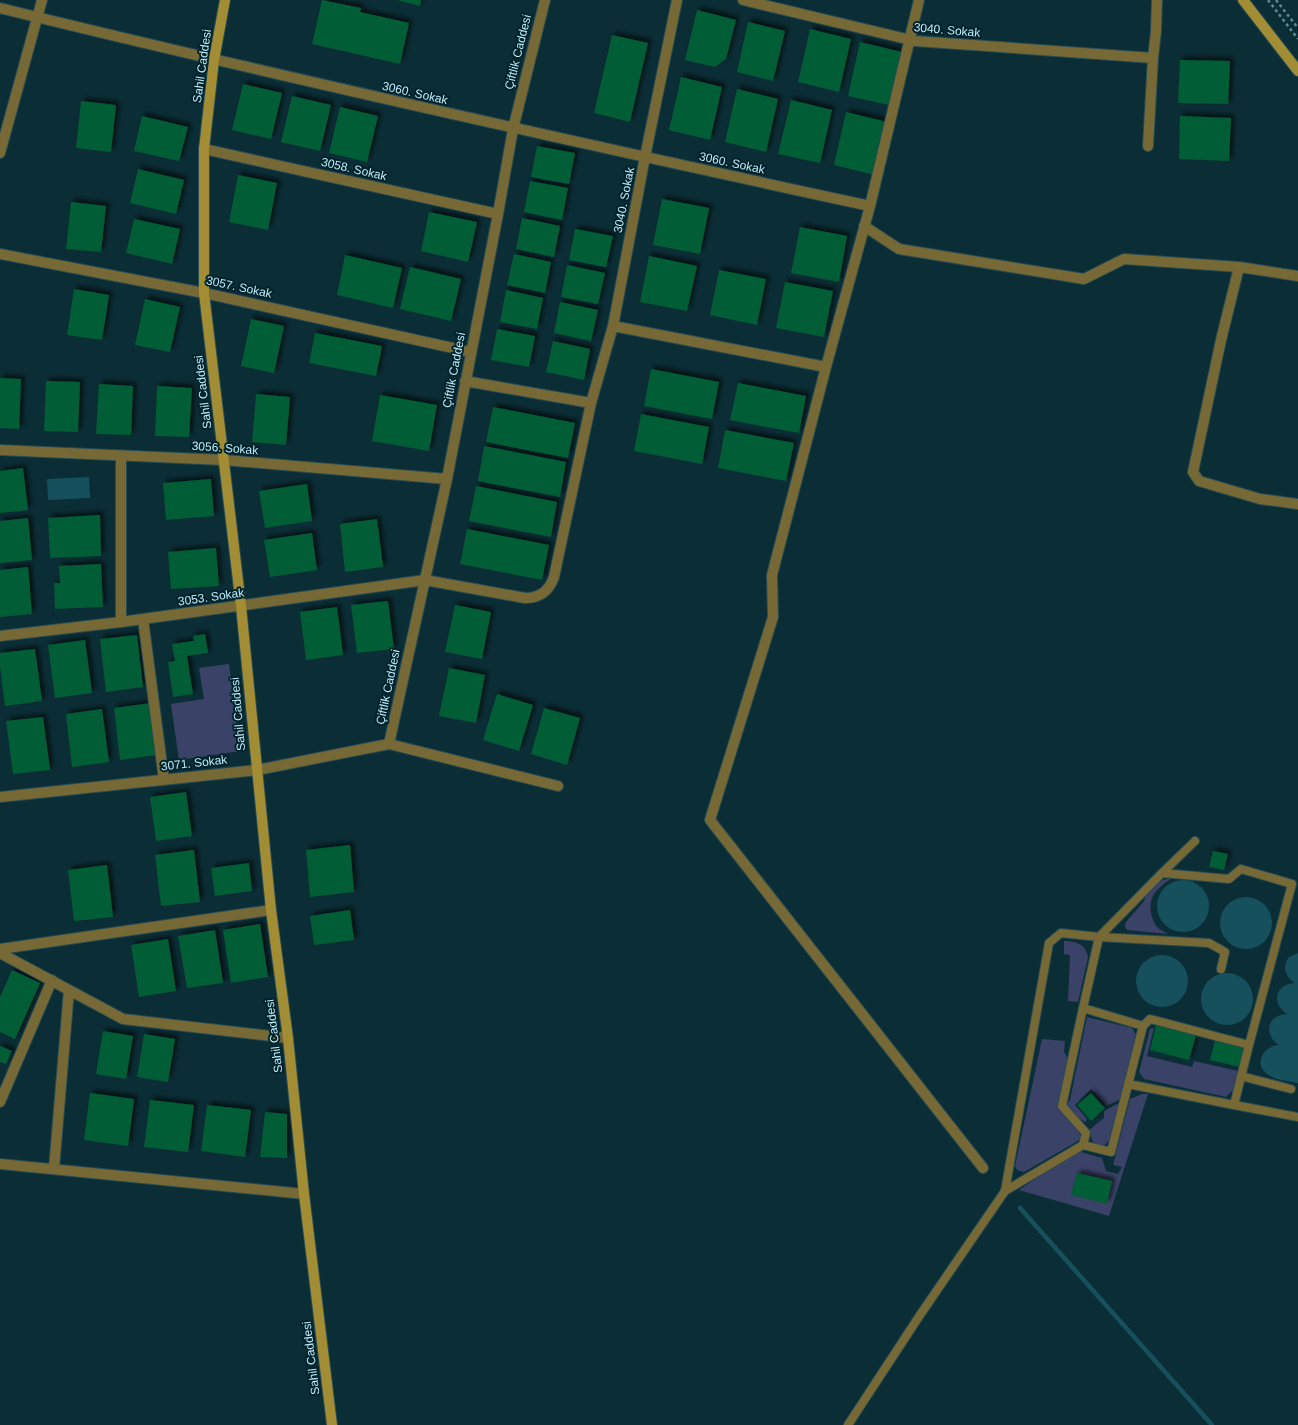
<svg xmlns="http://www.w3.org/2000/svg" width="1298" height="1425" viewBox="0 0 1298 1425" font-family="Helvetica,sans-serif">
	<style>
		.green { fill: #3b4268 }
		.water { fill: #16505d }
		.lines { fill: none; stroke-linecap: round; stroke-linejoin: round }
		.stream { stroke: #16505d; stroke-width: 4.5 }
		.building { fill: #025d34; filter: url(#shadow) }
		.lane-casing { stroke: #274c54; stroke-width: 10 }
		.street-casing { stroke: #274c54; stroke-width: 12 }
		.secondary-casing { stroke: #274c54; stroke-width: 12 }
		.path { stroke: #608892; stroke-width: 2.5; stroke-dasharray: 3 3; stroke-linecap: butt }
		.lane { stroke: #766935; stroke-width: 8 }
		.street { stroke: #766935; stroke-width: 10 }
		.secondary { stroke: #a38d34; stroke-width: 10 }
		.labels { text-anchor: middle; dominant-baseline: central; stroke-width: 4; stroke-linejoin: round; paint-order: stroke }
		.street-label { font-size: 12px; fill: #bdecf8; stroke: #01232b }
	</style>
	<defs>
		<filter id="shadow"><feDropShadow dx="3.5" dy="-3.5" stdDeviation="2" flood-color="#0009"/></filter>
	</defs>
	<rect width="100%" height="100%" fill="#0b2d35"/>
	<path class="green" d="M 229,664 L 241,751 L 179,760 L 171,704 L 204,699 L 199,668 Z
		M 1172,878 C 1158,888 1148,895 1151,913 C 1152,917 1154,924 1157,927 C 1160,930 1165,932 1168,934 L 1127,930 L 1125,926 L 1126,922 L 1144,901 L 1148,891 L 1155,884 L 1163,880 Z
		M 1064,941 C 1076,941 1086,944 1088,957 L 1078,1002 L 1068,1001 L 1070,955 L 1064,954 Z
		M 1087,1017 L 1132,1028 L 1136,1035 L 1121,1099 L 1106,1106 L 1091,1089 L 1075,1105 L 1087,1119 L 1085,1122 L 1079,1118 L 1078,1120 L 1066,1106 L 1070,1100 Z
		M 1154,1028 L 1147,1056 L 1192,1067 L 1194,1061 L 1238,1071 L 1234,1089 L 1226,1097 L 1144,1079 L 1139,1072 L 1150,1029 Z
		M 1042,1039 L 1065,1041 L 1064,1052 L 1068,1059 L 1057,1105 L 1079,1132 L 1081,1137 L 1078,1141 L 1024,1172 L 1017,1170 L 1015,1166 Z
		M 1142,1094 L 1148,1094 L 1109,1216 L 1019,1190 L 1055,1165 L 1078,1151 L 1102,1158 L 1106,1171 L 1118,1174 L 1122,1167 L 1113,1165 L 1130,1099 Z
		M 1119,1103 L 1109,1141 L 1103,1146 L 1093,1143 L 1089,1130 L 1104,1118 L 1104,1111 Z"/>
	<path class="water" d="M 89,477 L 90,498 L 48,500 L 47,479 Z
		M1157 906a26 26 0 1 1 52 0a26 26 0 1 1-52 0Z
		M1220 923a26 26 0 1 1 52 0a26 26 0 1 1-52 0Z
		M 1298,953 L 1298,1083 C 1289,1081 1275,1080 1267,1074 C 1253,1063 1264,1046 1279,1045 C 1263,1035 1267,1015 1287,1014 C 1271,1004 1275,984 1295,983 C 1285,977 1282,967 1289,957 Z
		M1136 981a26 26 0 1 1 52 0a26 26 0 1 1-52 0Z
		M1201 999a26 26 0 1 1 52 0a26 26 0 1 1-52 0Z"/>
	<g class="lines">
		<path class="stream" d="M 1020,1208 L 1212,1425"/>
	</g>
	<path class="building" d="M 322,0 L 361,8 L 360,12 L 409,23 L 400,64 L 312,44 Z
		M 397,0 L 421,0 L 420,6 Z
		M 697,10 L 736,20 L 726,59 L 715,67 L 685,60 Z
		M 748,22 L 785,31 L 773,81 L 737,72 Z
		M 810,29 L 851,39 L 839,92 L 798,82 Z
		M 612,35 L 648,43 L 630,122 L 594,113 Z
		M 860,42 L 902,52 L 889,105 L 848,96 Z
		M 1180,60 L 1230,61 L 1228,104 L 1178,103 Z
		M 681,77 L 722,87 L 710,140 L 669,130 Z
		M 243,84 L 282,93 L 271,139 L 232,130 Z
		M 737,89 L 778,99 L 766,152 L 725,142 Z
		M 292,96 L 331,105 L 320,151 L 281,142 Z
		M 791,100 L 832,110 L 820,163 L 778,154 Z
		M 81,101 L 116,105 L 111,152 L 76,148 Z
		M 340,107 L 378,116 L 367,162 L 329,153 Z
		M 846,112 L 887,122 L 875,175 L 834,165 Z
		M 142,116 L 188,127 L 179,161 L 134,151 Z
		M 1180,116 L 1231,118 L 1229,161 L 1179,159 Z
		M 537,146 L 575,153 L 569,184 L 531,177 Z
		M 138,169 L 184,180 L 176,214 L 130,203 Z
		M 238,175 L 277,183 L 268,230 L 229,222 Z
		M 530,181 L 568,188 L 562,220 L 524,212 Z
		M 662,199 L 709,208 L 700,254 L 653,245 Z
		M 71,202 L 106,206 L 101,252 L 66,249 Z
		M 429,212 L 477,222 L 468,262 L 421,251 Z
		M 522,218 L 560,226 L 554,257 L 516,249 Z
		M 134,219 L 180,229 L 172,264 L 126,253 Z
		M 800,227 L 847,236 L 839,282 L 791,273 Z
		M 575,229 L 613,236 L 606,267 L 569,260 Z
		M 514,254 L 551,262 L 545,293 L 507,285 Z
		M 345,255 L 402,268 L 393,308 L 337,295 Z
		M 649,256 L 697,266 L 687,311 L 640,302 Z
		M 567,265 L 605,273 L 598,304 L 561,297 Z
		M 410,267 L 461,279 L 451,321 L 400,309 Z
		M 719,270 L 766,279 L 757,325 L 710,315 Z
		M 785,282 L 833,291 L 824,337 L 776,328 Z
		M 74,289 L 109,295 L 102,340 L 67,335 Z
		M 506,290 L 543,298 L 537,329 L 500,322 Z
		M 145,299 L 180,307 L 170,352 L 135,345 Z
		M 560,302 L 598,310 L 591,341 L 554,333 Z
		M 251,319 L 284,326 L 274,373 L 241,366 Z
		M 497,329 L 535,336 L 529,367 L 491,360 Z
		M 315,333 L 382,346 L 376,376 L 309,363 Z
		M 553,341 L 590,349 L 584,380 L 546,372 Z
		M 651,369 L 719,382 L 712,419 L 644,406 Z
		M 0,378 L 21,379 L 19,429 L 0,428 Z
		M 46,381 L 80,382 L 78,432 L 44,431 Z
		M 738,383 L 806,396 L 799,433 L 730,420 Z
		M 99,384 L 133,386 L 131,435 L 96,434 Z
		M 157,386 L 192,388 L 189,437 L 155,436 Z
		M 256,394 L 290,397 L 286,445 L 252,442 Z
		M 380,395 L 437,405 L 429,451 L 372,441 Z
		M 493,407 L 575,423 L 568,458 L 486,442 Z
		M 641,414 L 709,427 L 702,464 L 634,451 Z
		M 725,430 L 794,443 L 786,481 L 718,468 Z
		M 484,446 L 566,462 L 560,497 L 478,481 Z
		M 23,468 L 28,510 L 0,513 L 0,471 Z
		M 211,479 L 214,516 L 166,520 L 163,483 Z
		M 307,484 L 312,521 L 265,528 L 259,491 Z
		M 476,486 L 557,502 L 551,537 L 469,521 Z
		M 100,515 L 101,556 L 50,558 L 48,518 Z
		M 28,518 L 32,560 L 0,563 L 0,521 Z
		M 377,519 L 383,567 L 345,572 L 340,524 Z
		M 467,529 L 549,545 L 542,580 L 460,564 Z
		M 312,533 L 317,570 L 270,577 L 264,540 Z
		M 216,548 L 219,586 L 171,589 L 168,552 Z
		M 101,564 L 103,607 L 55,609 L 54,583 L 60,583 L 59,566 Z
		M 28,567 L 32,614 L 0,617 L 0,570 Z
		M 388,601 L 394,649 L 357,653 L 351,605 Z
		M 455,605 L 491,612 L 482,659 L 445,652 Z
		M 337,607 L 343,655 L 306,660 L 300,612 Z
		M 205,634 L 208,653 L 187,656 L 193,694 L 173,697 L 168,662 L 175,661 L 172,644 L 194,641 L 193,636 Z
		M 137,635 L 143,687 L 106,692 L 100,639 Z
		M 85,640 L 92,693 L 55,698 L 48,645 Z
		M 35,649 L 42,701 L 5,706 L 0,666 L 0,653 Z
		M 449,668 L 485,675 L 476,723 L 439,716 Z
		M 497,694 L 533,705 L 519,751 L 483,740 Z
		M 151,703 L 157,755 L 120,760 L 114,708 Z
		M 544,708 L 580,718 L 567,765 L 531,754 Z
		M 102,709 L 109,762 L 72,767 L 66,714 Z
		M 43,717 L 50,770 L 13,774 L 6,721 Z
		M 186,792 L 192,836 L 156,841 L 150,797 Z
		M 350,845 L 354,892 L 310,897 L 306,850 Z
		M 194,850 L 200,902 L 161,906 L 155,855 Z
		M 1213,851 L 1228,854 L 1224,870 L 1209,867 Z
		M 249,863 L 252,891 L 215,896 L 211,868 Z
		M 107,865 L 113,917 L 74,921 L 68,870 Z
		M 350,910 L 354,940 L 314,945 L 310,916 Z
		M 260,924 L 268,977 L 231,983 L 223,930 Z
		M 215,930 L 223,983 L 187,988 L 178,936 Z
		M 168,939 L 176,991 L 139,997 L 131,945 Z
		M 12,970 L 40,983 L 15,1039 L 0,1032 L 0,997 Z
		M 1156,1025 L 1196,1035 L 1189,1060 L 1150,1050 Z
		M 103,1031 L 133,1036 L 126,1079 L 96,1074 Z
		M 144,1034 L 175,1039 L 168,1082 L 137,1077 Z
		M 1215,1040 L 1245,1048 L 1240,1067 L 1210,1060 Z
		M 0,1046 L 12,1051 L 6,1064 L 0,1062 Z
		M 90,1093 L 134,1099 L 128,1146 L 84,1140 Z
		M 1091,1093 L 1105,1108 L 1091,1121 L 1077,1105 Z
		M 150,1100 L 194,1105 L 188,1152 L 144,1147 Z
		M 207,1105 L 251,1110 L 245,1157 L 201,1151 Z
		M 265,1112 L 287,1114 L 287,1158 L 260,1157 Z
		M 1077,1173 L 1112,1181 L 1107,1204 L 1071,1195 Z"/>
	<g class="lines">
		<defs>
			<path id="lane" d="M 1162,873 L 1195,841
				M 1083,1008 L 1099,937 L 1209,943 L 1225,952 L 1221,969
				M 1241,1076 L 1291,1089
				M 1128,1084 L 1234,1105 L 1249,1045
				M 1234,1105 L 1298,1117
				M 1005,1191 L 1049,943 L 1061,933 L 1099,937 L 1162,873 L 1229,879 L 1241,869 L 1292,884 L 1249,1045 L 1150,1019 L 1143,1026
				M 848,1425 L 920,1315 L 1005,1191 L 1083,1145 L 1111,1152 L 1143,1026 L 1083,1008 L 1062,1106 L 1086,1133 L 1083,1145"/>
			<path id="street" d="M 743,0 L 915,41 L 1153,58
				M 0,8 C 289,79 579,143 870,206 L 826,367 L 613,326
				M 1148,146 L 1153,58 L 1156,31 L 1157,0
				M 204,149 L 498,214
				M 0,153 L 42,0
				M 870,206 L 919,0
				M 864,226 L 899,249 L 1084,279 L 1124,259 L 1239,267
				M 0,254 L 204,293 L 471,352
				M 1298,276 L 1239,267 L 1221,340 L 1193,472 L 1199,481 L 1260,499 L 1298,504
				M 826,367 L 772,575 L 773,617 L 710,820 L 983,1168
				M 465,381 L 591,403
				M 0,450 L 224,460 L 447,479
				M 121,456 L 121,622
				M 143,619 L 164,780
				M 0,636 L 121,622 L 425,580 L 525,598 C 540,598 549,591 554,577 L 591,403 L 613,326 L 645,157 L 677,0
				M 389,744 L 447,479 L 498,214 L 513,129 L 545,0
				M 0,797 L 257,770 L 389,744 L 558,786
				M 0,949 L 271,910
				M 0,953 L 123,1019 L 288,1038
				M 0,1102 L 52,980
				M 0,1164 L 304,1194
				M 54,1169 L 69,990"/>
			<path id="secondary" d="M 225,0 L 214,60 L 204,149 L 204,293 L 241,606 L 271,910 L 288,1038 L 304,1194 L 332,1425
				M 1243,0 L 1298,71"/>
		</defs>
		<use href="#lane" class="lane-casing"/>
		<use href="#street" class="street-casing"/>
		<use href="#secondary" class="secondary-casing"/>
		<path class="path" d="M 1268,0 L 1298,39
			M 1276,0 L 1298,28"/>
		<use href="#lane" class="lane"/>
		<use href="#street" class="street"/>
		<use href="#secondary" class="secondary"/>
	</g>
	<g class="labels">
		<g class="street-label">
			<text transform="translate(947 30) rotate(5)">3040. Sokak</text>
			<text transform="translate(518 52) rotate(-76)">Çiftlik Caddesi</text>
			<text transform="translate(202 66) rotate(-82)">Sahil Caddesi</text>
			<text transform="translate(415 93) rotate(13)">3060. Sokak</text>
			<text transform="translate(732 163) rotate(12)">3060. Sokak</text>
			<text transform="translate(354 169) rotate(13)">3058. Sokak</text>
			<text transform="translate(624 200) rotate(-79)">3040. Sokak</text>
			<text transform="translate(239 287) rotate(12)">3057. Sokak</text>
			<text transform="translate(454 370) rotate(-79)">Çiftlik Caddesi</text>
			<text transform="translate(203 392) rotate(-97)">Sahil Caddesi</text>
			<text transform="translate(225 448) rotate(4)">3056. Sokak</text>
			<text transform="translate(211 597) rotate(-8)">3053. Sokak</text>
			<text transform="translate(388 687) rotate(-78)">Çiftlik Caddesi</text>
			<text transform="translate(238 714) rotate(-95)">Sahil Caddesi</text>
			<text transform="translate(194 763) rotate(-6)">3071. Sokak</text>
			<text transform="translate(274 1036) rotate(-97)">Sahil Caddesi</text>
			<text transform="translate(311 1358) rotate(-97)">Sahil Caddesi</text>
		</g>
	</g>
</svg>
